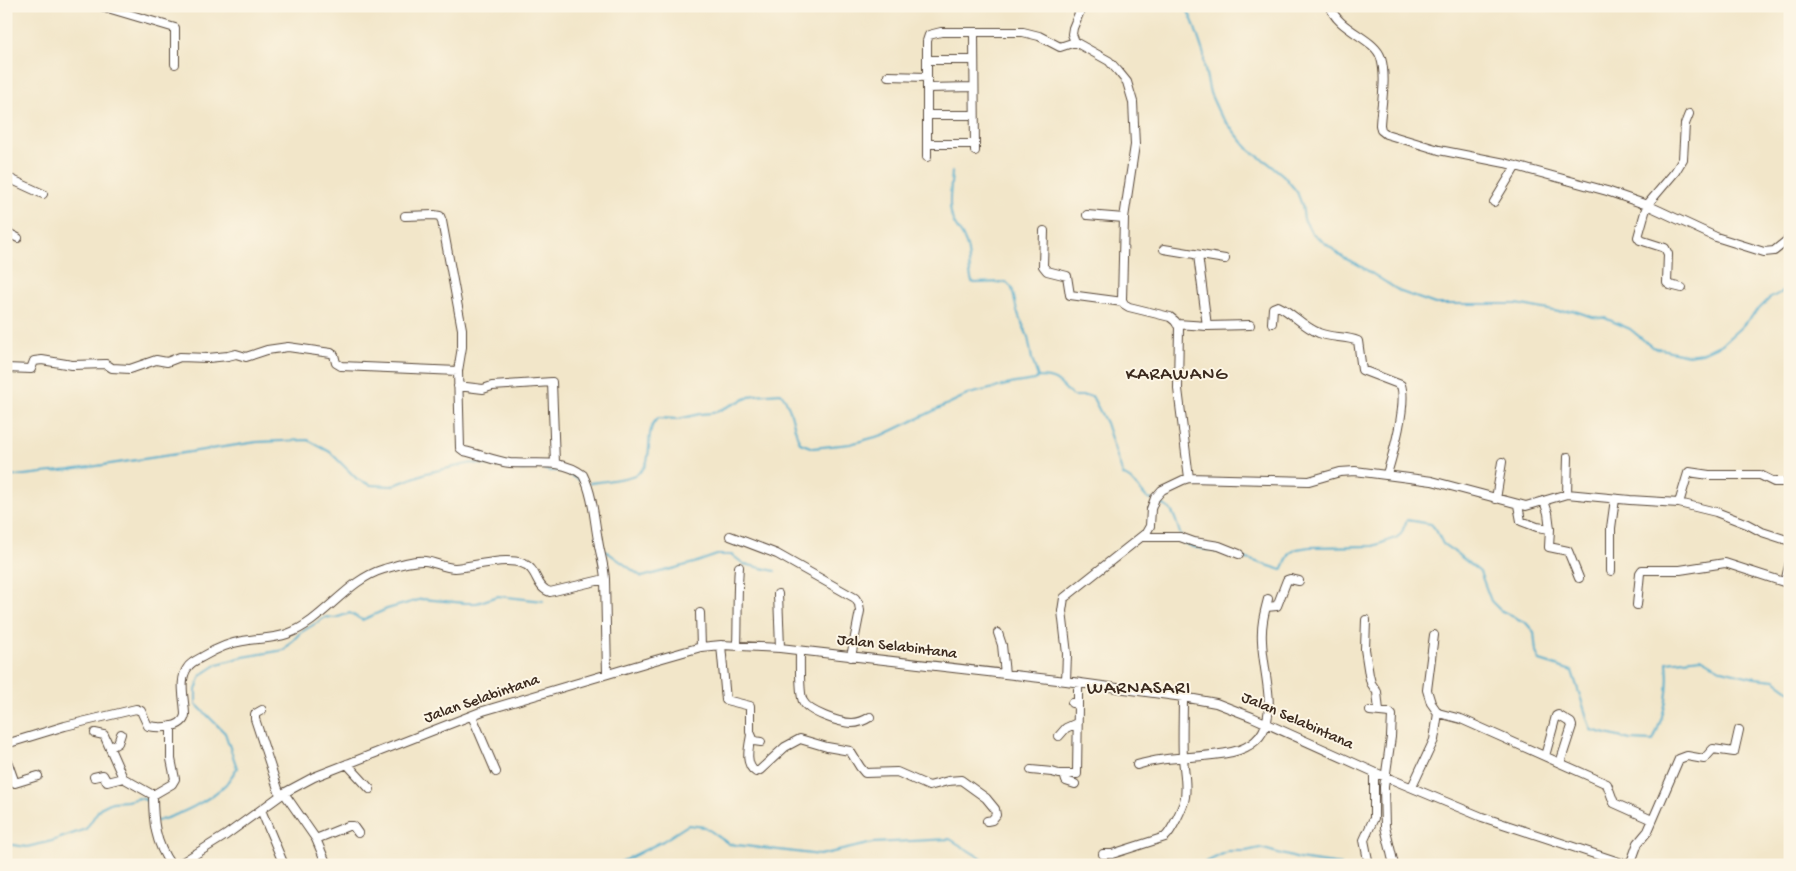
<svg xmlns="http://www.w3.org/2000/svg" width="1796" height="871" viewBox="0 0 1796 871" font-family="'Gochi Hand',sans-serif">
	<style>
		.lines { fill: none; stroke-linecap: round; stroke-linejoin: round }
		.stream { stroke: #4eabcc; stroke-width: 2 }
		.minor-casing { stroke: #564638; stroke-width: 10 }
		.minor { stroke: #fff; stroke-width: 8 }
		.labels { text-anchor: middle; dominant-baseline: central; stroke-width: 4; stroke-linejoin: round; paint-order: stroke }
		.street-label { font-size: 16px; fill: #3b2a1e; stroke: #fcf5e5 }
		.quarter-label { font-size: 19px; letter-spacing: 1px; fill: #3b2a1e; stroke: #fcf5e5 }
	</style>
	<rect width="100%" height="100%" fill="#fcf5e5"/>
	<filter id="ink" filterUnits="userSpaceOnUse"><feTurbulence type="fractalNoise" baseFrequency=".02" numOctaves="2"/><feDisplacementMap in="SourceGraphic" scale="10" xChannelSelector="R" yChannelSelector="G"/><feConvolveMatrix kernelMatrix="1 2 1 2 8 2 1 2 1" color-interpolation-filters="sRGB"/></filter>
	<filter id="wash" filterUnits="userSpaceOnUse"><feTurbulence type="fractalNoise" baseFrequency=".0096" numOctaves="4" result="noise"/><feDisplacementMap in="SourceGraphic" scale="20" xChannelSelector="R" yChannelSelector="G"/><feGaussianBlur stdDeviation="1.12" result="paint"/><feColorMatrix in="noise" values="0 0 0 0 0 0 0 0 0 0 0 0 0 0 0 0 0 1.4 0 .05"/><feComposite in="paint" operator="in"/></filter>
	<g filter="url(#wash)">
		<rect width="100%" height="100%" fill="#f2e6c9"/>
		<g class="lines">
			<path class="stream" d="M 1183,6 L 1187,9 L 1193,22 L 1204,55 L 1204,65 L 1210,93 L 1219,113 L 1250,151 L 1267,162 L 1283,175 L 1297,192 L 1302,205 L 1304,219 L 1311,232 L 1344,258 L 1357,264 L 1401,292 L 1435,304 L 1517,304 L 1559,312 L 1572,310 L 1592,317 L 1605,318 L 1630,329 L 1652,347 L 1688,355 L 1702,353 L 1722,344 L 1739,329 L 1769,299 L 1790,287
				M 952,172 C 951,189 947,208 954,223 C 958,231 965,237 967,247 C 970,258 968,270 972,282 L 975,283 L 1006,282 L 1012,288 L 1017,311 L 1028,337 L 1032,359 L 1038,377
				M 1038,377 C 1058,377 1059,384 1073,396 L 1092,396 L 1106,423 L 1123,475 L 1131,480 L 1148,499 L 1152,500
				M 6,477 L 70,470 L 257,442 L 308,440 L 330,452 L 357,479 L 371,485 L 392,486 L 426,473 L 472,463 L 522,470 L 539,467 L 549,471 L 562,471 L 583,482
				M 590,483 C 599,482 630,478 637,474 C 658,461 641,433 658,418 L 678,419 L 700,414 L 713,413 L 754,395 L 781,393 C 793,408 792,426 800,443 L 813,448 L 850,444 L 883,435 L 969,394 L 1015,383 L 1035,380 L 1038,377
				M 1156,502 C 1176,508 1174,518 1181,536
				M 1182,540 L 1183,543 L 1193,547 L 1229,554
				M 603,549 L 642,577 L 694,563 L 717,555 L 732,555 L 744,564 L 775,571
				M 1241,557 L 1282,570 L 1290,553 L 1297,549 L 1309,547 L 1373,546 L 1396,538 L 1401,534 L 1407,520 L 1431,524 L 1436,530 L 1443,544 L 1456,553 L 1480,572 L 1491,601 L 1500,610 L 1526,623 L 1534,632 L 1536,652 L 1540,661 L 1572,671 L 1591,730 L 1630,740 L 1653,741 C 1665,712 1670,694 1667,662 L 1701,658 L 1722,670 L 1755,678 L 1775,680 L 1790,691
				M 157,821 C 180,815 209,801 226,784 C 230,779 234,773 237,768 L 225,733 L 196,704 L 196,690 L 201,675 L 218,664 L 243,657 L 284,650 L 300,633 L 326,617 L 335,618 L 350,613 L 362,620 L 387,609 L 422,599 L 465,603 L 477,603 L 498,596 L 543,601
				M 6,844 L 27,847 L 52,841 L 86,829 L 100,808 L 112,802 L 127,801 L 140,798 L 146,800 L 150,804
				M 615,865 L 663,841 L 688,825 L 705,827 L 729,844 L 820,855 L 873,843 L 950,839 L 992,865
				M 1200,865 L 1229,851 L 1246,851 L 1260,848 L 1299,859 L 1341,865"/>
		</g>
	</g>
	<g filter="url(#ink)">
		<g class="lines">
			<defs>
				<path id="minor" d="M 101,6 L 175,28 L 175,64
					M 1082,6 L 1073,28 L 1072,34 L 1075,42 L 1109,61 L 1118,71 L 1127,82 L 1133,102 L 1135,145 L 1124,218 L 1122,300 L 1124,304 L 1129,307 L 1170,317 L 1175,321 L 1179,327 L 1178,389 L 1189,478
					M 1330,6 C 1337,30 1375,38 1381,58 C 1387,79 1381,104 1380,125 L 1381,130 L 1386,134 L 1439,150 L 1505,163 L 1607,191 L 1647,205 L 1716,237 L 1764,252 L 1774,251 L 1790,238
					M 974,33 L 975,151
					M 928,60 L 974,60
					M 888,76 L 927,77
					M 927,88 L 974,87
					M 928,115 L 974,115
					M 927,144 L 975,144
					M 927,157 L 927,41 L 929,35 L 941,32 L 1023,32 L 1039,36 L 1060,47 L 1075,42
					M 6,177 L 43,194
					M 1494,202 L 1516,166
					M 1087,215 L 1124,218
					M 405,216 L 434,215 L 440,216 L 442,221 L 462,329 L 462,347 L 458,371
					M 1044,231 L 1043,266 L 1047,271 L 1067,276 L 1070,295 L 1123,302
					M 6,232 L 18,238
					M 1164,249 L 1225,259
					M 1198,255 L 1207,326
					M 1682,288 L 1670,285 L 1667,283 L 1668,254 L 1665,248 L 1640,240 L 1638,237 L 1647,205 L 1675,172 L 1683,159 L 1685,124 L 1689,114
					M 1272,323 L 1273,308 L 1278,306 C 1293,313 1303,327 1319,333 C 1331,338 1346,336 1358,341 L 1362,370 L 1401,385 C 1407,404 1393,454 1387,474
					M 1177,324 L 1207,326 L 1250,325
					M 6,368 L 31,369 L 34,361 L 42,360 L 72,365 L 106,364 L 112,368 L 130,369 L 156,360 L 167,362 L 180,357 L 208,358 L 228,356 L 236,354 L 246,357 L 267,350 L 288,347 L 331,353 L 334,355 L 336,363 L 341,366 L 458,371 L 460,448 L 464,451 C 479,454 494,461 510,463 C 536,465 561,458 583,475 C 593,495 594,518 598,540 C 600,554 604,564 605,579
					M 458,386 L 483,389 L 492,386 L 552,382 L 555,463
					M 1567,494 L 1568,457
					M 1496,499 L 1502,462
					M 1544,501 L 1548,513 L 1550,529
					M 1679,503 L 1688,473 L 1689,472 L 1709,475 L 1760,475 L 1774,482 L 1790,482
					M 1518,505 L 1521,521 L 1537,527 L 1550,529 L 1549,547 L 1568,551 L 1579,578
					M 730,536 L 777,554 L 855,598 L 859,604 L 860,611 L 851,657
					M 1143,537 L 1180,537 L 1194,542 L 1219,546 L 1239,554
					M 1611,571 L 1611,528 L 1615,499
					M 1785,582 L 1790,562
					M 778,594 L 780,648
					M 1637,605 L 1640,573 L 1642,570 L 1680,570 L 1725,563 L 1790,584
					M 1266,607 L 1277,606 L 1287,580 L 1290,579 L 1299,581
					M 700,613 L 701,647
					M 1366,620 L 1365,649 L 1369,675 L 1371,683 L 1377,692 L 1379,711
					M 998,633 L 1002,645 L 1005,674
					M 721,645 L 726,700 L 750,706 L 750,732 L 754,741 L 761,742
					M 737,645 C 738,619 737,593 739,567
					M 800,651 C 800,661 799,694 803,701 C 808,712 840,723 852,723 C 859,723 864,721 870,717
					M 1066,681 L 1067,654 L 1062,611 L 1064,598 L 1146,533 L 1150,526 L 1151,509 L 1155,498 L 1162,490 L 1183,480 L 1189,478 L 1309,481 L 1340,472 L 1355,471 L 1432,481 L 1526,506 L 1567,494 L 1630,500 L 1679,503 L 1716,512 L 1747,524 L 1762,532 L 1790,541
					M 1072,703 L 1078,704 L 1078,683
					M 262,710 L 255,714 L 255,719 L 280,795
					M 1370,711 L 1390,713 L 1392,715 L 1391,737 L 1384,787 L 1385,827 L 1394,865
					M 1438,713 L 1461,719 L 1479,727 L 1607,784 L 1614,803 L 1652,820
					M 472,716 L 496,772
					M 95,733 L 104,735 L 123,778 L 153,795
					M 751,735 C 749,746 744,765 756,772 L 760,770 L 785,747 L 800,739 L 827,747 L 850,751 L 860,767 L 865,773 L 897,772 L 929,786 L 948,781 L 961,780 L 986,798 L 995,809 L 996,815 L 992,820 L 987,821
					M 1059,736 L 1066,728 L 1077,723
					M 6,744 L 65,726 L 136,709 L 141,711 L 148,726 C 159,728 183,729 185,715 C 185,700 178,680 188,667 C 191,662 199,659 204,656 C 216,649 229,643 243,641 C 257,638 273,639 287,634 C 324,621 346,580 384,569 C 397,565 412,560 425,561 C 435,562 444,568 455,568 C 473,567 517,552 531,569 C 538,577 538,588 550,592 L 605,579 L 607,674
					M 111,747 L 118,743 L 121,734
					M 1545,756 L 1556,716 L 1558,715 L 1571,723 L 1572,726 L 1560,763
					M 6,758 L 15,783 L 38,776
					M 347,764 L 370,789
					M 1137,765 C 1169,755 1200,759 1232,752 C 1289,739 1263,681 1262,641 C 1261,626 1264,614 1268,599
					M 1031,770 L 1052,772 L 1059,774 L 1077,774 L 1078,704
					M 1064,774 L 1066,781 L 1075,784
					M 94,777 L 103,775 L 107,782 L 123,778
					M 1412,787 L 1434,740 L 1438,713 L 1431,703 L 1427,690 L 1434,635
					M 284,793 L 316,839 L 327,865
					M 261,810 L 284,865
					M 316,839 L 348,826 L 353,826 L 358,833
					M 1103,854 L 1112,854 L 1165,837 C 1171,832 1184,806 1185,797 C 1187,784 1184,771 1183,758 C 1182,738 1183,717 1183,697
					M 171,865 C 155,843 153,821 153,795 L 172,784 L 175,779 L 171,759 L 171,726
					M 178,865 L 226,835 L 284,793 L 314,777 L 483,711 L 652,661 L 701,647 L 721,645 L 780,648 L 1066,681 L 1183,697 L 1216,703 L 1252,717 L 1374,772 L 1482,817 L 1628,865
					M 1369,865 L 1364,840 L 1374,818 L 1374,772
					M 1630,865 L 1638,843 L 1648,831 L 1679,759 L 1687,756 L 1704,759 L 1713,749 L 1734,752 L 1739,730"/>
			</defs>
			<use href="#minor" class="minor-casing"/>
			<use href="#minor" class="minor"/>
		</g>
	</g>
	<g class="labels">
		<g class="street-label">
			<text transform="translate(897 648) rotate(7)">Jalan Selabintana</text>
			<text transform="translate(482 700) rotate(-19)">Jalan Selabintana</text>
			<text transform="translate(1297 722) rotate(24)">Jalan Selabintana</text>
		</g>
		<g class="quarter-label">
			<text x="1177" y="375">KARAWANG</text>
			<text x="1139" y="689">WARNASARI</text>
		</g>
	</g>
	<rect width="1796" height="871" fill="none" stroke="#fcf5e5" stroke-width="25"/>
</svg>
